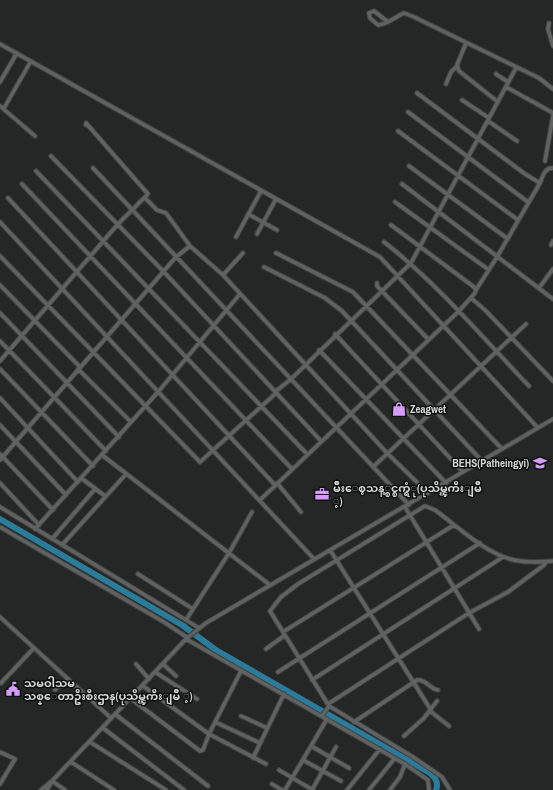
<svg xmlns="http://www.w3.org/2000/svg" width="553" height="790" viewBox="0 0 553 790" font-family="'Archivo Narrow','Noto Sans Myanmar',sans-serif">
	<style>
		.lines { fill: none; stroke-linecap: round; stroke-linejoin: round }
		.river { stroke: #2b7c9a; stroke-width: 6 }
		.street-casing { stroke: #414342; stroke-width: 5.5 }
		.street { stroke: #5f6261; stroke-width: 3.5 }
		.labels { text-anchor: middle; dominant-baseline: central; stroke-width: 3; stroke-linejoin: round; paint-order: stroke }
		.poi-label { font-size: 11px; font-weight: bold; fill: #d4d6d5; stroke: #0e100f; text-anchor: start }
	</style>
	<rect width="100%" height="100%" fill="#242726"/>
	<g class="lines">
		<path class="river" d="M 0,519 L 182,625 L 216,650 L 430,773 C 435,778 439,782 436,790"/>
		<defs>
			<path id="street" d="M 388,22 L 374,11 L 369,13 L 370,18 L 378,25 C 388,24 395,17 404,13 L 414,17 L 539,78 L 553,89
				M 549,23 L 548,29 L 553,46
				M 466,43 L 457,65 L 459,71 L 498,102
				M 0,44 L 380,257 L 538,428
				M 496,74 L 508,82
				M 0,82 L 17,53
				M 446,84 L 451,72 L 457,66
				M 506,87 L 553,113
				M 417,93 L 525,174 L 540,183
				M 462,100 L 489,118
				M 0,106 L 35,136
				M 4,108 L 31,61
				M 408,112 L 528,202
				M 488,121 L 517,141
				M 398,131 L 518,220
				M 51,156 L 164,272 L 321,441
				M 545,161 L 553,116
				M 409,166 L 508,239
				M 93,168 L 409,505
				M 36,171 L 307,454
				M 22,184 L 292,469
				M 402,184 L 553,299
				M 8,198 L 275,485
				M 145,198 L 157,210 L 166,213 L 190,246 L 223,275 L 388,454 L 428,493
				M 395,202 L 489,270
				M 248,214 L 277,230
				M 0,222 L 314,559
				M 257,234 L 276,199
				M 236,237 L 261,191
				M 384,242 C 438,284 482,337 529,386
				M 551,245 L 553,241
				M 276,253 L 353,292 L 502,449
				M 0,256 L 200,462 L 275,394 L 275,392 L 291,379 L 411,263 L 516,68
				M 264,267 L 325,298 L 342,311 L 482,461
				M 223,275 L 243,253
				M 377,283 L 377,286 L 428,339
				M 0,285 L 80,367
				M 539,288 L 553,269
				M 476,290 L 497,257 L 540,183 C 543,176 544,168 553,168
				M 471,298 L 485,310 L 553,381
				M 0,313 L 119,437
				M 335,334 L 463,472
				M 0,341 L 106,451
				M 319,350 L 446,483
				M 0,361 L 118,224 L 148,194 L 86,123 L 86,125
				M 0,369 L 93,466
				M 78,369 L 131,422
				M 0,398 L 78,482
				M 0,425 L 66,495
				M 0,454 L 53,510
				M 102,455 L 270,585
				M 0,460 L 176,257 L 190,246
				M 373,467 L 526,324
				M 81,478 L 105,496
				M 0,483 L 39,525
				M 277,483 L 301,512
				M 260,500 L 459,311 L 475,293 L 476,290 L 474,287 L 391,225
				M 0,507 L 199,628
				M 405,507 L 479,629
				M 0,527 L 164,622 L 188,638
				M 35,529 L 158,392 L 240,294
				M 52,539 L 95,489
				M 62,545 L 126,474
				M 330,550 L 431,710
				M 138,574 L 193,609
				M 0,617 L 111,718
				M 186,620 L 229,553 L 252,512
				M 283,632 L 454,525
				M 186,639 L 405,764 L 428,780 L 429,790
				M 266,649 L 285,635
				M 136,664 L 149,679
				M 163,664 L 176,676
				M 241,671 L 209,734 L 266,764
				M 155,672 L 197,699
				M 278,672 L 480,543
				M 312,680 L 503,557
				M 1,683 L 33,649
				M 55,690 L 68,679
				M 130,698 L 200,751 L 203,750 L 209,734 L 143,686
				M 328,704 L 469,613 L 508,592 L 544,565 L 546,562
				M 430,711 L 449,726
				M 115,714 L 208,786
				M 241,716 L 267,728
				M 322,716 L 329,706
				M 215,722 L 260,743
				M 354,722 L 417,680 C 426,679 430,689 438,690
				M 103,728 L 184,790
				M 404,736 L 424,718 L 437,701
				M 90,742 L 166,790
				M 311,746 L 349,768
				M 0,752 L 15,759 L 0,784
				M 253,758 L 284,694
				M 303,760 L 341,781
				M 71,762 L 114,790
				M 279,770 L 313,790
				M 52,781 L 65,790
				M 272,784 L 282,790
				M 41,790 L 52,781
				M 47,790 L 52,781 L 186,639 L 206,623 L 553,419
				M 285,790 L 327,719
				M 312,790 L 336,747
				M 347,790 L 380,749
				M 369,790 L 395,758
				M 390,790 L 400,777 L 405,764
				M 450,790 L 442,777 L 413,757 L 329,706 L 270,611 L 281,597 L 298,584 L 425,506 L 435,510 C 457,526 484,552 510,559 C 524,563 539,562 553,561"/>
		</defs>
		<use href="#street" class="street-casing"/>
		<use href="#street" class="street"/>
	</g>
	<defs>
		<symbol id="shop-bare" viewBox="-9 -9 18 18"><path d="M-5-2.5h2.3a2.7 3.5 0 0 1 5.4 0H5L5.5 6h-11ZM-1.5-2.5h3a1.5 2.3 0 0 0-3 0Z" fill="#d59cfb" stroke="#0e100f" stroke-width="2.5" paint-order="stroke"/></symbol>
		<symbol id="school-bare" viewBox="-9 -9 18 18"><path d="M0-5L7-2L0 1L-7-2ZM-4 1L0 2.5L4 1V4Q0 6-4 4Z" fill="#d59cfb" stroke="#0e100f" stroke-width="2.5" paint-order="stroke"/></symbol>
		<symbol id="office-bare" viewBox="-9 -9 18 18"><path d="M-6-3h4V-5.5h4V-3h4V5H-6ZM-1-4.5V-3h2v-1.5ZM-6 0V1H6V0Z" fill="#d59cfb" stroke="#0e100f" stroke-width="2.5" paint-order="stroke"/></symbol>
		<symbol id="civic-bare" viewBox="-9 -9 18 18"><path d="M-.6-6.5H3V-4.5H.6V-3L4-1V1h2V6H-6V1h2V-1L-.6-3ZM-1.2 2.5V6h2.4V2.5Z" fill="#d59cfb" stroke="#0e100f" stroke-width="2.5" paint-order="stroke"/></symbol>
	</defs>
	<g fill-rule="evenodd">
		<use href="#shop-bare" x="389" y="399" width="20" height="20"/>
		<use href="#school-bare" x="530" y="453" width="20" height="20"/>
		<use href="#office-bare" x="312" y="484" width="20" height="20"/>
		<use href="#civic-bare" x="3" y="679" width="20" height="20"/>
	</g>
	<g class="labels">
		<g class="poi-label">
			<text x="410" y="409">Zeagwet</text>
			<text x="529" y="463" text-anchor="end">BEHS(Patheingyi)</text>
			<text x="333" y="488">မ်ိဳးေစ့သန့္စင္စက္ရံု(ပုသိမ္ၾကီးျမိဳ<tspan x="333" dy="13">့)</tspan></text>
			<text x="24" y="683">သမဝါသမ<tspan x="24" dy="13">သစ္ေတာဦးစီးဌာန(ပုသိမ္ၾကီးျမိဳ ့)</tspan></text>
		</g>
	</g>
</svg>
